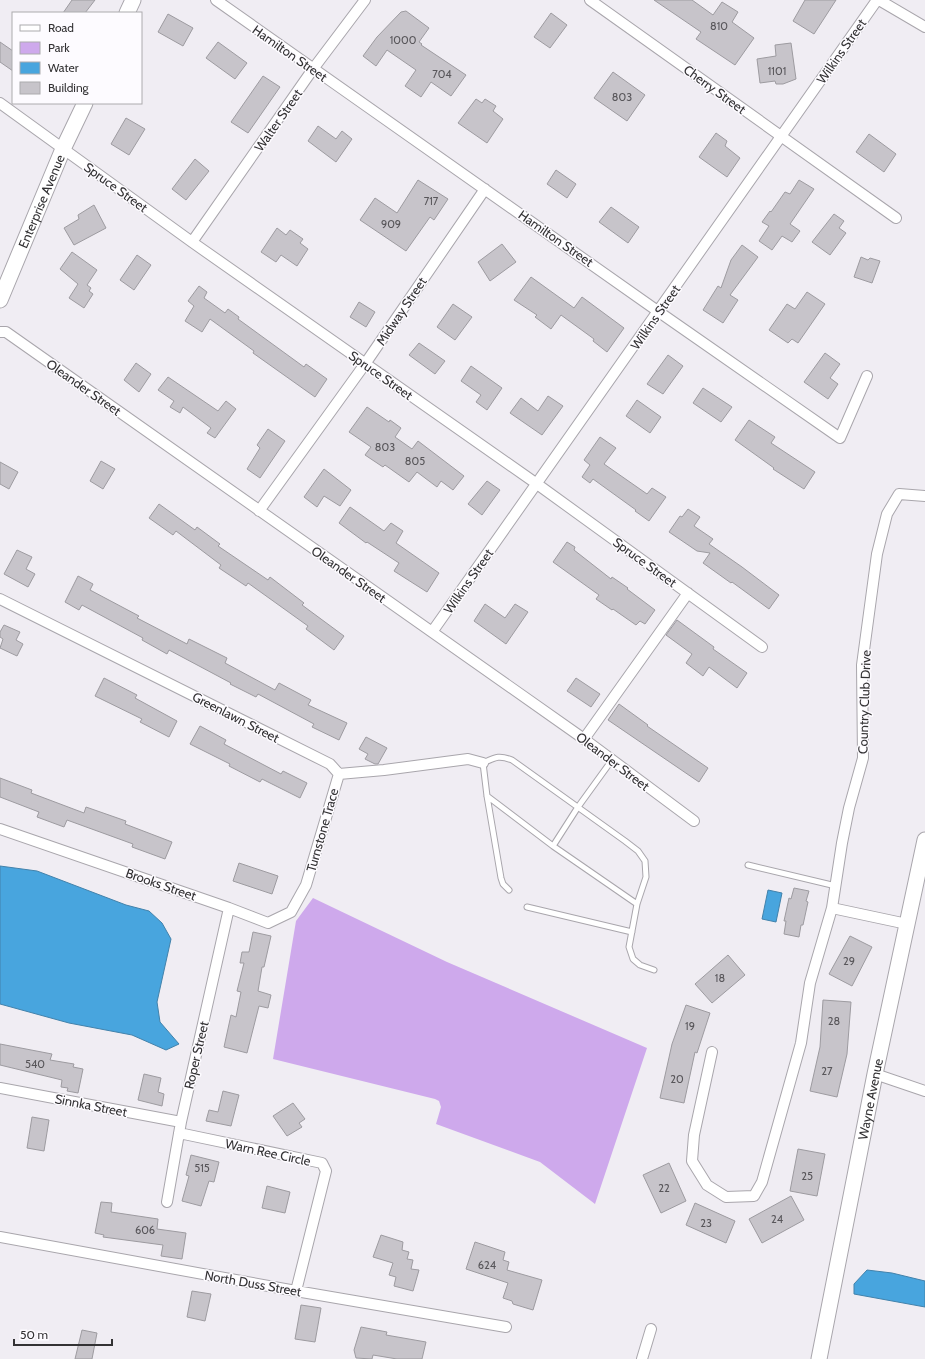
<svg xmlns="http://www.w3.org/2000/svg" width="925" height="1359" viewBox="0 0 925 1359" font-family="Cabin,sans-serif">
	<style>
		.green { fill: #cea9ec }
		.water { fill: #48a5de; stroke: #4282ab }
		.building { fill: #c7c4ca; stroke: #9d9ba0 }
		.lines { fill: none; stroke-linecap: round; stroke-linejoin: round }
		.lane-casing { stroke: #a9a6ac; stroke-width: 7 }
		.street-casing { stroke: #a9a6ac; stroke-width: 12 }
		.secondary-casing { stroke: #a9a6ac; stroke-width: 17 }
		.lane { stroke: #fff; stroke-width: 5 }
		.street { stroke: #fff; stroke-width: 10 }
		.secondary { stroke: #fff; stroke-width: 15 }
		.labels { text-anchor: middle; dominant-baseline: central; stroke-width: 3; stroke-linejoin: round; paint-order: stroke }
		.number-label { font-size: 11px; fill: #58565a }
		.street-label { font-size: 13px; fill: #333234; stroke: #fdfbff }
	</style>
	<rect width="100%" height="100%" fill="#f0edf3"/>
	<path class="green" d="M 313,898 L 447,962 L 647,1048 L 595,1204 L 540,1162 L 436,1124 L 441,1107 L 439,1101 L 435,1099 L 273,1059 L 296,921 Z"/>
	<path class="water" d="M 0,866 L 37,871 L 126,905 L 149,911 L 162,923 L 171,939 L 157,1002 L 160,1022 L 179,1044 L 166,1050 L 132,1035 L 69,1023 L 0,1004 Z
		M 768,890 L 782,893 L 776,922 L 762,919 Z
		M 867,1270 L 892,1273 L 925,1281 L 925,1307 L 854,1294 L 854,1284 Z"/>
	<path class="building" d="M 72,0 L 95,0 L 85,13 L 63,13 Z
		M 654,0 L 692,0 L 713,15 L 722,2 L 738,12 L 732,22 L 754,38 L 735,65 L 696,39 L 701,32 Z
		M 805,0 L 836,0 L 814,34 L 793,21 Z
		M 406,11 L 429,28 L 419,42 L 422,44 L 421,45 L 466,75 L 451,96 L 431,82 L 421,97 L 405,86 L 416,70 L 387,50 L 376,66 L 363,56 L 377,37 L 401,12 Z
		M 551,13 L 567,25 L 550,48 L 534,37 Z
		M 168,14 L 193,28 L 183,46 L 158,32 Z
		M 0,42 L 13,51 L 13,71 L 0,62 Z
		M 218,42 L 247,63 L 235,79 L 206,58 Z
		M 791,43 L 796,79 L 783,84 L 776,84 L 775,81 L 760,83 L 757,59 L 776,56 L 775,45 Z
		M 613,72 L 645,95 L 627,121 L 594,98 Z
		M 263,76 L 280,87 L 248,133 L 231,122 Z
		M 476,99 L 482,103 L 485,99 L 496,106 L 493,111 L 503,119 L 487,143 L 458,123 Z
		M 126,118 L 145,129 L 129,155 L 111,144 Z
		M 318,126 L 336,139 L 342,131 L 352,139 L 336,162 L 308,141 Z
		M 716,133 L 727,141 L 725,146 L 740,158 L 727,177 L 699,157 Z
		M 869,134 L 896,154 L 884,172 L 856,152 Z
		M 195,159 L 209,171 L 186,200 L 172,189 Z
		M 556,170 L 576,184 L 567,198 L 547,184 Z
		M 418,180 L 448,199 L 434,220 L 430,217 L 406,251 L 360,220 L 375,198 L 397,213 Z
		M 799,180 L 814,189 L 790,224 L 800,231 L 792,242 L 782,236 L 772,250 L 759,241 L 769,226 L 762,222 L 770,211 L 771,212 L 785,192 L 790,194 Z
		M 94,205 L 106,228 L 74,245 L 64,228 L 79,219 L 78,215 Z
		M 611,207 L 639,227 L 628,243 L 599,222 Z
		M 834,214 L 844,221 L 839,228 L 846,233 L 830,255 L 812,242 Z
		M 277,228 L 286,235 L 290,230 L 303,239 L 300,243 L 308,249 L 297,266 L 281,255 L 276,262 L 261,252 Z
		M 502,244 L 516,262 L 490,281 L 478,262 Z
		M 742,245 L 758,257 L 730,295 L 738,300 L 723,323 L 703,310 L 718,286 L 721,288 L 731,260 Z
		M 72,252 L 97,270 L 87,285 L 91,288 L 89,291 L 93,294 L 84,308 L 69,298 L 78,284 L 60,269 Z
		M 137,255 L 151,265 L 134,290 L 120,280 Z
		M 861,257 L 868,260 L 870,258 L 880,261 L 872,283 L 854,277 Z
		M 531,277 L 574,308 L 582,297 L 624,328 L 607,352 L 593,341 L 594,339 L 561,315 L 551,329 L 535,317 L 537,315 L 514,300 Z
		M 199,286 L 207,292 L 204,298 L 225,313 L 228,309 L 239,317 L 238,319 L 304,367 L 306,364 L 327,379 L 315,397 L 253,353 L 254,351 L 210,319 L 202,332 L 185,321 L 194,306 L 188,301 Z
		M 807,292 L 825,304 L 798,343 L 792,339 L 788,343 L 769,330 L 787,304 L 795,309 Z
		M 359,302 L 375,312 L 366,327 L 350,317 Z
		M 453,304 L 472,317 L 455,340 L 437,327 Z
		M 419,343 L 445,361 L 435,374 L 409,355 Z
		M 825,353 L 840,364 L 830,378 L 838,384 L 828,399 L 804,382 Z
		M 668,355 L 683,366 L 663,394 L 647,384 Z
		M 136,363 L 151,374 L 139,392 L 124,380 Z
		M 471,366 L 502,388 L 487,410 L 476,402 L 481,395 L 461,381 Z
		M 168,377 L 218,411 L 226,401 L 236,409 L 215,438 L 207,433 L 211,428 L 183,407 L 180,413 L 170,407 L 174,401 L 158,390 Z
		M 703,388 L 732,407 L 721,422 L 693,403 Z
		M 548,396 L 563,406 L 542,435 L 510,413 L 521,398 L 538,411 Z
		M 637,400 L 661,417 L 650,433 L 626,416 Z
		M 367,407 L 389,422 L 390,420 L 401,428 L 395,437 L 412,449 L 418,441 L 464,476 L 453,490 L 441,481 L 437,487 L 417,472 L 409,482 L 385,465 L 383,467 L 365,455 L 371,447 L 349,432 Z
		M 749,420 L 775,437 L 771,443 L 815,472 L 804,489 L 773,469 L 774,468 L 735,440 Z
		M 268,429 L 285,441 L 260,478 L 247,469 L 260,448 L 257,445 Z
		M 600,437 L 616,448 L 604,464 L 647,494 L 652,488 L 666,497 L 649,521 L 635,511 L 636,510 L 593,479 L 590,483 L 582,477 L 590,465 L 584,460 Z
		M 101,461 L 115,469 L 103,489 L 90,481 Z
		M 0,462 L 18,472 L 9,489 L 0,484 Z
		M 324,469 L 351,490 L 340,506 L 324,496 L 317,507 L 304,497 Z
		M 487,481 L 500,490 L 482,515 L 468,504 Z
		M 159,504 L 195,530 L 197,527 L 220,544 L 218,546 L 268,580 L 270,577 L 304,603 L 302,605 L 344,636 L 334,650 L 306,629 L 308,626 L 248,583 L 246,586 L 219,568 L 221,565 L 176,531 L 173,535 L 149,518 Z
		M 350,507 L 384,531 L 391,523 L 403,531 L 396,543 L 439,573 L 427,592 L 394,571 L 399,563 L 367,542 L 366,543 L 339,523 Z
		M 688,509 L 700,517 L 694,526 L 713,539 L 709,544 L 742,567 L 779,595 L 769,609 L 732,582 L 731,583 L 703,563 L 710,553 L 697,551 L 669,532 L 680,516 L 682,517 Z
		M 567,542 L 575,547 L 574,550 L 611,579 L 612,577 L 628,588 L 627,589 L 655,610 L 645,624 L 640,621 L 636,625 L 613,609 L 612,610 L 596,599 L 599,595 L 553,562 Z
		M 17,550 L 32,557 L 26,569 L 35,574 L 28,587 L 4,574 Z
		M 78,576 L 93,584 L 90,590 L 139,616 L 137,618 L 187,644 L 189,639 L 227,658 L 225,663 L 275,690 L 279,683 L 311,700 L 308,705 L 347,723 L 339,740 L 312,727 L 314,724 L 258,694 L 256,697 L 230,684 L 231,683 L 169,650 L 167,654 L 142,640 L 143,638 L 82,605 L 79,610 L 65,602 Z
		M 485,604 L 505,618 L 515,604 L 528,612 L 506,644 L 474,621 Z
		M 677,620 L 714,647 L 713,649 L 747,673 L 737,688 L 709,667 L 703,676 L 686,663 L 692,654 L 666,635 Z
		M 4,625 L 20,632 L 16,640 L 23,644 L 17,656 L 0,648 L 3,639 L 0,637 L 0,632 Z
		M 104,678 L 137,695 L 135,698 L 177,721 L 169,737 L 140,722 L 142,719 L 95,696 Z
		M 576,678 L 600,694 L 591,707 L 567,691 Z
		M 619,704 L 648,725 L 647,726 L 708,768 L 699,782 L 608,720 Z
		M 200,726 L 226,740 L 224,744 L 281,774 L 283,771 L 307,783 L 300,798 L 262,779 L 260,782 L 229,766 L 230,764 L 190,744 Z
		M 366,737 L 387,748 L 378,764 L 375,764 L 365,759 L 368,754 L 359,749 Z
		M 0,778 L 32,790 L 31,793 L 84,813 L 86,807 L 126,821 L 125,824 L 172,842 L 165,859 L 132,847 L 133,844 L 67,820 L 64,827 L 37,817 L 39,812 L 0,797 Z
		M 239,863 L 278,876 L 272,894 L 233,881 Z
		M 794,888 L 809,891 L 806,901 L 808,902 L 803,925 L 801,925 L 799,937 L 784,934 L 786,921 L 784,921 L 789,898 L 791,899 Z
		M 253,932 L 271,936 L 264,967 L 262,967 L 258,991 L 271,995 L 268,1008 L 259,1006 L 247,1053 L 224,1047 L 231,1015 L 236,1017 L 241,992 L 237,991 L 244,963 L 240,963 L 242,952 L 249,952 Z
		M 850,936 L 872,947 L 852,986 L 829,974 Z
		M 728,955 L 745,975 L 712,1003 L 695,984 Z
		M 823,1000 L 851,1002 L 847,1054 L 837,1097 L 810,1091 L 820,1047 Z
		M 686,1005 L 710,1013 L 697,1053 L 695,1052 L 684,1103 L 660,1098 L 672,1044 Z
		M 0,1044 L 52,1054 L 50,1060 L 74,1064 L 73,1067 L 83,1069 L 78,1093 L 67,1091 L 68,1088 L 61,1087 L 62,1080 L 0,1065 Z
		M 144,1074 L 161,1078 L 158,1092 L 164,1094 L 162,1106 L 138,1100 Z
		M 223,1091 L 239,1095 L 231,1126 L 206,1121 L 209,1110 L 218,1112 Z
		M 293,1103 L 305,1119 L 299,1123 L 302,1127 L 287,1136 L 273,1116 Z
		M 32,1117 L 49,1120 L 44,1151 L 27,1148 Z
		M 798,1149 L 825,1154 L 817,1196 L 790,1191 Z
		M 191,1155 L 219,1162 L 214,1182 L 209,1181 L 201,1206 L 182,1201 L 189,1176 L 186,1175 Z
		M 669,1163 L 686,1201 L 661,1213 L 643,1175 Z
		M 267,1186 L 290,1192 L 285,1213 L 262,1208 Z
		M 791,1196 L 804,1220 L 762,1243 L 749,1219 Z
		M 101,1202 L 112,1203 L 111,1212 L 158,1219 L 157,1229 L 186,1233 L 182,1259 L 161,1256 L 163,1245 L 103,1237 L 104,1235 L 95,1233 Z
		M 695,1203 L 735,1221 L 726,1243 L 686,1225 Z
		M 381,1235 L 403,1242 L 402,1250 L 409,1252 L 407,1259 L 413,1260 L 411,1269 L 419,1270 L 413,1291 L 394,1286 L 396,1277 L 389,1275 L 393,1263 L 373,1257 Z
		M 475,1242 L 505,1252 L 503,1260 L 509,1262 L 507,1270 L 542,1280 L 533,1310 L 513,1304 L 512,1301 L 503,1298 L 508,1283 L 466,1269 Z
		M 192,1291 L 211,1294 L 205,1321 L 187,1317 Z
		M 301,1305 L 321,1308 L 315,1342 L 295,1339 Z
		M 361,1327 L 387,1332 L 386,1335 L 426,1342 L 422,1359 L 397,1359 L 373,1355 L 372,1359 L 356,1358 L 354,1350 Z
		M 82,1330 L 97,1333 L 92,1359 L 75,1359 Z"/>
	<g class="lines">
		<defs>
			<path id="lane" d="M 487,796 L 553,846 L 637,904
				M 553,846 L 578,807 L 612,760
				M 748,865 L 836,886
				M 509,890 L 503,884 L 501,878 L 487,796 L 483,763 C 496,757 499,755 512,760 L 625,841 L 638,851 L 645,861 L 646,877 L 637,904 L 629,947 L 633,959 L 640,965 L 654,970
				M 527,907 L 632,932"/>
			<path id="street" d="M 216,0 L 659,312 L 840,438 L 867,376
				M 590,0 L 896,218
				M 879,0 L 925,27
				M 0,103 L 192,242 L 537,484 L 762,647
				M 192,242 L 313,69 L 365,0
				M 0,332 L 6,332 L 584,739 L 694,821
				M 259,511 L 365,364 L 485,189
				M 0,599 L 330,764 L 339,774
				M 432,632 L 877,0
				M 584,739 L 688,593
				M 339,774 L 384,770 L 468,759 L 483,763
				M 0,829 L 229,908 L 268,923 L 291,912 L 306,885 L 339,774
				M 832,908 L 907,924
				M 712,1052 L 694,1135 L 692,1161 L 707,1185 L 726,1197 L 754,1196 L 762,1182 L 801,1043 L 810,983 L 832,908 L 842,843 L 849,808 L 863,758 L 862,665 L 877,554 L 887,514 L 899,494 L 925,496
				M 875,1074 L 925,1091
				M 0,1088 L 181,1122
				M 179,1133 L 322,1163 L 326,1171 L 296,1291
				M 167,1202 L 181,1122 L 229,908
				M 0,1237 L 296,1291 L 506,1327
				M 642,1359 L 651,1329"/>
			<g id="secondary">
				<path d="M 127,13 L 133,0"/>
				<path id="s1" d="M 0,300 L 63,149 L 85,103"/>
				<path id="s2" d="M 819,1359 L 875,1074 L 925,840"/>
			</g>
		</defs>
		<use href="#lane" class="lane-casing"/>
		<use href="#street" class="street-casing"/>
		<use href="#secondary" class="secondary-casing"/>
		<use href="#lane" class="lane"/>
		<use href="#street" class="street"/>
		<use href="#secondary" class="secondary"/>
	</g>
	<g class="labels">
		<g class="number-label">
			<text x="719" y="26">810</text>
			<text x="403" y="40">1000</text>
			<text x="777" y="71">1101</text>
			<text x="442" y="74">704</text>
			<text x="622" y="97">803</text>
			<text x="431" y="201">717</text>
			<text x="391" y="224">909</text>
			<text x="385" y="447">803</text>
			<text x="415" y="461">805</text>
			<text x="849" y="961">29</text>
			<text x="720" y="978">18</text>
			<text x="834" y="1021">28</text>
			<text x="690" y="1026">19</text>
			<text x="35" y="1064">540</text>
			<text x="827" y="1071">27</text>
			<text x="677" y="1079">20</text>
			<text x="202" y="1168">515</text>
			<text x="807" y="1176">25</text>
			<text x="664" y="1188">22</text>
			<text x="777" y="1219">24</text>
			<text x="706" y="1223">23</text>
			<text x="145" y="1230">606</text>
			<text x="487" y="1265">624</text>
		</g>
		<g class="street-label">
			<text transform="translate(841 51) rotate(-55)">Wilkins Street</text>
			<text transform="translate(290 53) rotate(35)">Hamilton Street</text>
			<text transform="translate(715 89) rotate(36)">Cherry Street</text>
			<text transform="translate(278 120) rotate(-55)">Walter Street</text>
			<text transform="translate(116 187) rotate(36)">Spruce Street</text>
			<text stroke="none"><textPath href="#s1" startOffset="107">Enterprise Avenue</textPath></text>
			<text transform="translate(556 238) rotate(35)">Hamilton Street</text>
			<text transform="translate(401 311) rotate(-56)">Midway Street</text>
			<text transform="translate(655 317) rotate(-55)">Wilkins Street</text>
			<text transform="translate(381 375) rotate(35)">Spruce Street</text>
			<text transform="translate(84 387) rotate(35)">Oleander Street</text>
			<text transform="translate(645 562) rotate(36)">Spruce Street</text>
			<text transform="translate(349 574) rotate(35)">Oleander Street</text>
			<text transform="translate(468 581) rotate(-55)">Wilkins Street</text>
			<text transform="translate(864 702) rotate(-88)">Country Club Drive</text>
			<text transform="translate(236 717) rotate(27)">Greenlawn Street</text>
			<text transform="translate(613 761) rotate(37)">Oleander Street</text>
			<text transform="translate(322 830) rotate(-74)">Turnstone Trace</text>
			<text transform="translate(161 884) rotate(19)">Brooks Street</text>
			<text transform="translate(196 1055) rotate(-77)">Roper Street</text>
			<text stroke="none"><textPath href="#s2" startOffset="265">Wayne Avenue</textPath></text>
			<text transform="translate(91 1105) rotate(11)">Sinnka Street</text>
			<text transform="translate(268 1152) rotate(12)">Warn Ree Circle</text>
			<text transform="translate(253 1283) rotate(10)">North Duss Street</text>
		</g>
	</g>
	<rect x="12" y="12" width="130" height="92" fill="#fdfbff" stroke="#acabae"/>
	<rect x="20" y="25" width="20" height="6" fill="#ffffff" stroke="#acabae"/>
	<text x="48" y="32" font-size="12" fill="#333234">Road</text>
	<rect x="20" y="42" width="20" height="12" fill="#cea9ec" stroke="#acabae"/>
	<text x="48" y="52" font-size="12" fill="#333234">Park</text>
	<rect x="20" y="62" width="20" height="12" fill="#48a5de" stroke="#acabae"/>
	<text x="48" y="72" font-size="12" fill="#333234">Water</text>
	<rect x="20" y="82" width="20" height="12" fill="#c7c4ca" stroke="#acabae"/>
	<text x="48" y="92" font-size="12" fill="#333234">Building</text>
	<path d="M14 1339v6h98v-6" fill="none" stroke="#333234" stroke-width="2"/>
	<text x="20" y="1339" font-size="12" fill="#333234" stroke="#fdfbff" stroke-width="3" paint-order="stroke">50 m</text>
</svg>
